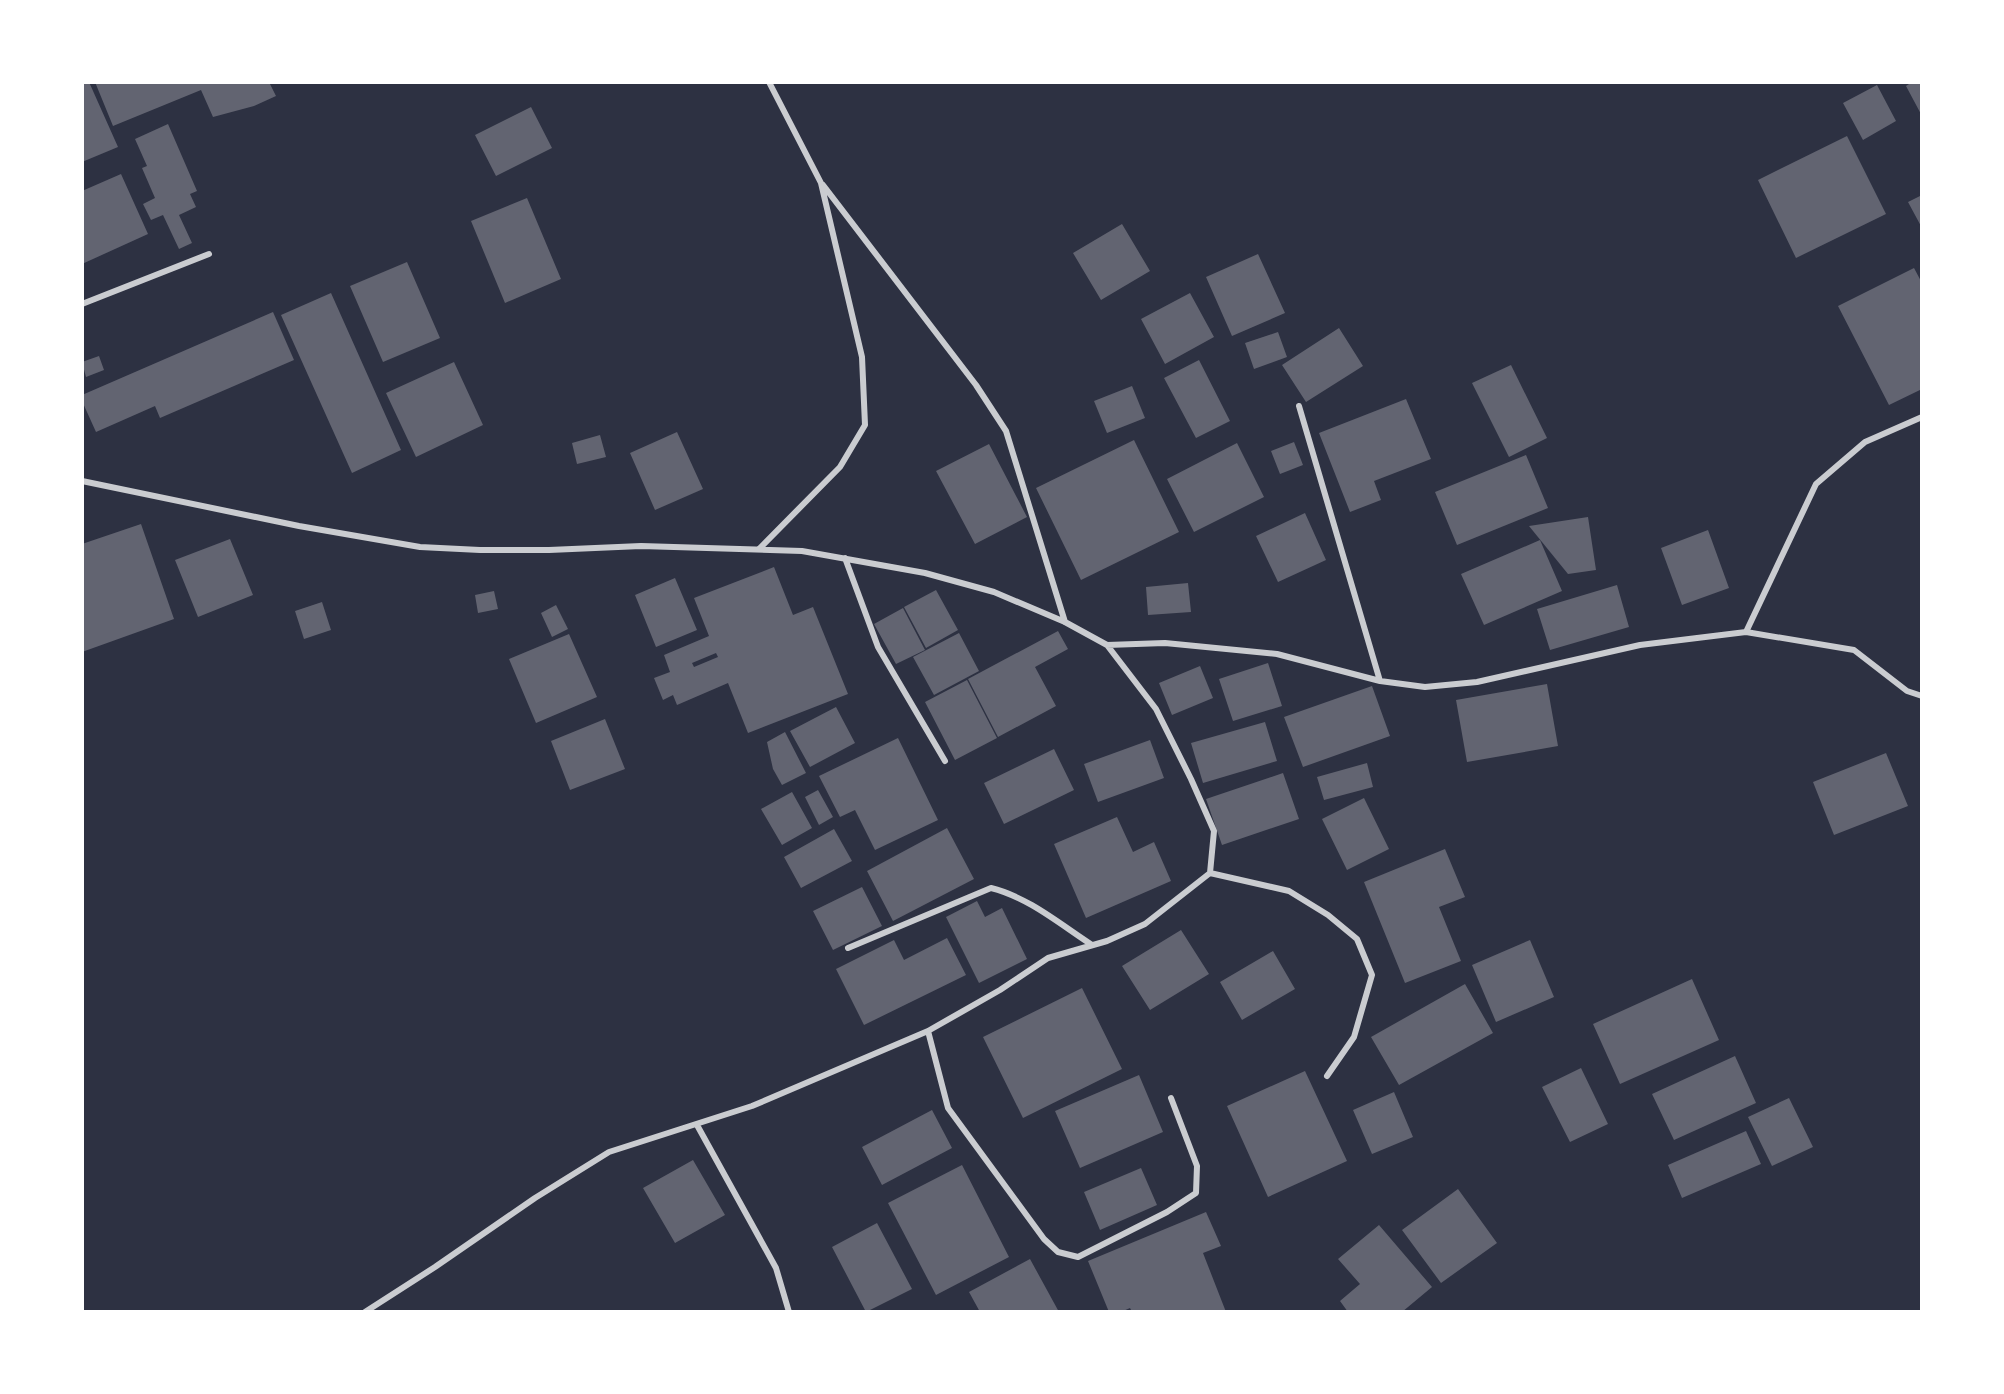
<svg xmlns="http://www.w3.org/2000/svg" width="2004" height="1394" viewBox="0 0 2004 1394" font-family="Karla,sans-serif">
	<style>
		.building { fill: #626471; fill-rule: evenodd }
		.lines { fill: none; stroke-linecap: round; stroke-linejoin: round }
		.minor { stroke: #caccd0; stroke-width: 6 }
	</style>
	<rect width="100%" height="100%" fill="#2d3142"/>
	<path class="building" d="M 82,82 L 89,82 L 118,147 L 82,162 Z
		M 95,82 L 269,82 L 276,96 L 254,106 L 213,117 L 201,90 L 113,126 Z
		M 1912,82 L 1922,82 L 1922,116 L 1906,86 Z
		M 1877,85 L 1896,121 L 1863,140 L 1843,103 Z
		M 531,107 L 552,148 L 496,176 L 475,135 Z
		M 168,124 L 197,191 L 190,194 L 196,207 L 179,215 L 192,243 L 179,249 L 163,215 L 151,220 L 143,204 L 155,198 L 142,168 L 147,166 L 135,139 Z
		M 1847,136 L 1886,214 L 1796,258 L 1758,180 Z
		M 121,174 L 148,234 L 82,264 L 82,191 Z
		M 1922,195 L 1922,228 L 1908,202 Z
		M 527,198 L 561,279 L 505,303 L 471,221 Z
		M 1122,224 L 1150,271 L 1101,300 L 1073,253 Z
		M 1258,254 L 1285,313 L 1232,336 L 1206,277 Z
		M 407,262 L 440,338 L 383,362 L 350,286 Z
		M 1914,268 L 1922,283 L 1922,389 L 1889,405 L 1838,306 Z
		M 331,293 L 401,450 L 352,473 L 281,315 Z
		M 1190,293 L 1214,337 L 1165,364 L 1141,319 Z
		M 273,312 L 294,360 L 160,418 L 155,406 L 96,432 L 82,401 L 82,395 Z
		M 1339,328 L 1363,366 L 1306,402 L 1282,365 Z
		M 1278,332 L 1287,357 L 1254,369 L 1245,343 Z
		M 99,356 L 104,370 L 86,377 L 82,362 Z
		M 1199,360 L 1230,421 L 1196,438 L 1164,378 Z
		M 454,362 L 483,425 L 416,457 L 386,393 Z
		M 1511,365 L 1547,438 L 1509,457 L 1472,383 Z
		M 1132,386 L 1145,418 L 1107,433 L 1094,401 Z
		M 1406,399 L 1431,459 L 1374,481 L 1381,500 L 1350,512 L 1319,433 Z
		M 677,432 L 703,489 L 655,510 L 630,453 Z
		M 600,435 L 606,457 L 577,464 L 572,443 Z
		M 1134,440 L 1179,532 L 1081,580 L 1036,488 Z
		M 1294,442 L 1303,465 L 1280,474 L 1271,451 Z
		M 1237,443 L 1264,497 L 1194,532 L 1167,479 Z
		M 989,444 L 1027,517 L 975,544 L 936,471 Z
		M 1526,455 L 1548,508 L 1457,545 L 1435,492 Z
		M 1305,513 L 1326,560 L 1278,582 L 1256,536 Z
		M 1588,517 L 1596,570 L 1568,574 L 1529,526 Z
		M 141,524 L 174,619 L 82,652 L 82,544 Z
		M 1708,530 L 1729,588 L 1682,605 L 1661,548 Z
		M 230,539 L 253,595 L 198,617 L 175,560 Z
		M 1540,540 L 1562,591 L 1484,625 L 1461,574 Z
		M 774,567 L 793,615 L 813,607 L 848,694 L 748,733 L 728,683 L 677,705 L 673,695 L 663,700 L 654,678 L 670,672 L 664,655 L 709,636 L 694,598 ZM 716,653 L 718,657 L 694,667 L 692,663 Z
		M 675,578 L 697,630 L 656,647 L 635,595 Z
		M 1188,583 L 1191,612 L 1148,615 L 1146,587 Z
		M 1617,585 L 1629,627 L 1550,650 L 1537,609 Z
		M 936,590 L 958,630 L 926,648 L 904,607 Z
		M 494,591 L 498,609 L 478,613 L 475,595 Z
		M 322,602 L 331,630 L 304,639 L 295,611 Z
		M 556,605 L 568,629 L 552,637 L 541,613 Z
		M 903,608 L 925,650 L 896,664 L 874,624 Z
		M 1058,631 L 1068,649 L 1035,667 L 1056,706 L 998,737 L 968,679 Z
		M 959,633 L 979,671 L 934,695 L 913,657 Z
		M 569,634 L 597,697 L 536,723 L 509,659 Z
		M 1268,663 L 1282,706 L 1233,721 L 1219,679 Z
		M 1200,666 L 1213,698 L 1172,715 L 1159,683 Z
		M 967,680 L 997,738 L 955,760 L 925,702 Z
		M 1547,684 L 1558,746 L 1467,762 L 1456,700 Z
		M 1372,686 L 1390,736 L 1303,767 L 1284,717 Z
		M 836,707 L 855,743 L 810,767 L 790,731 Z
		M 605,719 L 625,769 L 570,790 L 551,741 Z
		M 1265,722 L 1277,761 L 1203,783 L 1191,743 Z
		M 785,732 L 806,773 L 782,785 L 773,769 L 767,742 Z
		M 898,738 L 938,820 L 875,850 L 855,810 L 840,817 L 819,776 Z
		M 1150,740 L 1164,778 L 1098,802 L 1084,764 Z
		M 1054,749 L 1074,790 L 1004,824 L 984,783 Z
		M 1886,753 L 1908,806 L 1834,835 L 1813,782 Z
		M 1367,763 L 1373,787 L 1324,800 L 1317,777 Z
		M 1283,773 L 1299,819 L 1222,845 L 1206,799 Z
		M 818,790 L 833,817 L 819,825 L 805,797 Z
		M 792,792 L 812,828 L 782,845 L 761,809 Z
		M 1364,798 L 1389,849 L 1347,870 L 1322,819 Z
		M 1117,817 L 1133,852 L 1154,842 L 1171,881 L 1086,918 L 1054,844 Z
		M 947,828 L 974,879 L 893,921 L 867,871 Z
		M 834,829 L 852,861 L 801,888 L 784,857 Z
		M 1445,849 L 1465,897 L 1439,907 L 1461,961 L 1405,983 L 1364,882 Z
		M 862,887 L 882,926 L 833,950 L 813,911 Z
		M 977,901 L 985,917 L 1002,908 L 1027,959 L 979,983 L 946,917 Z
		M 1181,930 L 1209,974 L 1150,1010 L 1122,966 Z
		M 947,938 L 966,975 L 864,1025 L 836,969 L 894,940 L 904,960 Z
		M 1530,940 L 1554,997 L 1496,1022 L 1472,965 Z
		M 1273,951 L 1295,989 L 1242,1020 L 1220,982 Z
		M 1692,979 L 1719,1040 L 1620,1084 L 1593,1024 Z
		M 1465,984 L 1493,1033 L 1399,1085 L 1371,1037 Z
		M 1082,988 L 1122,1069 L 1023,1118 L 983,1037 Z
		M 1735,1056 L 1756,1103 L 1674,1140 L 1652,1094 Z
		M 1581,1068 L 1608,1124 L 1570,1142 L 1542,1087 Z
		M 1305,1071 L 1347,1161 L 1268,1197 L 1227,1106 Z
		M 1139,1075 L 1163,1132 L 1080,1168 L 1055,1111 Z
		M 1394,1092 L 1413,1137 L 1372,1154 L 1353,1110 Z
		M 1789,1098 L 1813,1147 L 1772,1166 L 1748,1117 Z
		M 932,1110 L 952,1148 L 882,1185 L 862,1147 Z
		M 1746,1131 L 1761,1164 L 1682,1198 L 1668,1165 Z
		M 693,1160 L 725,1215 L 675,1243 L 643,1188 Z
		M 962,1165 L 1009,1257 L 936,1295 L 888,1203 Z
		M 1141,1168 L 1157,1205 L 1100,1230 L 1084,1192 Z
		M 1458,1189 L 1497,1243 L 1441,1283 L 1402,1230 Z
		M 1206,1212 L 1221,1246 L 1203,1253 L 1226,1312 L 1132,1312 L 1130,1308 L 1121,1312 L 1109,1312 L 1088,1261 Z
		M 877,1223 L 912,1289 L 866,1312 L 832,1247 Z
		M 1379,1225 L 1432,1287 L 1402,1312 L 1348,1312 L 1340,1301 L 1360,1284 L 1338,1259 Z
		M 1030,1259 L 1059,1312 L 980,1312 L 969,1292 Z"/>
	<g class="lines">
		<path class="minor" d="M 823,185 L 976,385 L 1006,431 L 1065,622
			M 82,304 L 209,254
			M 1299,406 L 1380,681
			M 82,481 L 299,526 L 420,547 L 480,550 L 549,550 L 641,546 L 802,551 L 925,573 L 994,592 L 1065,622 L 1107,645 L 1156,709 L 1191,779 L 1214,831 L 1210,873 L 1145,924 L 1107,941 L 1048,958 L 1000,990 L 928,1031 L 752,1106 L 609,1152 L 535,1198 L 435,1267 L 365,1312
			M 759,549 L 840,467 L 865,425 L 862,357 L 821,183 L 769,82
			M 845,558 L 878,647 L 945,761
			M 1746,632 L 1816,484 L 1865,442 L 1922,417
			M 1107,645 L 1165,643 L 1277,654 L 1380,681 L 1425,687 L 1477,682 L 1640,645 L 1746,632 L 1854,650 L 1907,691 L 1922,696
			M 1210,873 L 1289,891 L 1328,915 L 1357,939 L 1372,975 L 1354,1037 L 1327,1076
			M 848,948 L 991,888 C 1028,897 1061,925 1092,945
			M 928,1031 L 948,1108 L 1044,1239 L 1058,1252 L 1078,1257 L 1167,1212 L 1196,1193 L 1197,1166 L 1171,1098
			M 697,1125 L 776,1268 L 789,1312"/>
	</g>
	<rect width="2004" height="1394" fill="none" stroke="#ffffff" stroke-width="168"/>
</svg>
